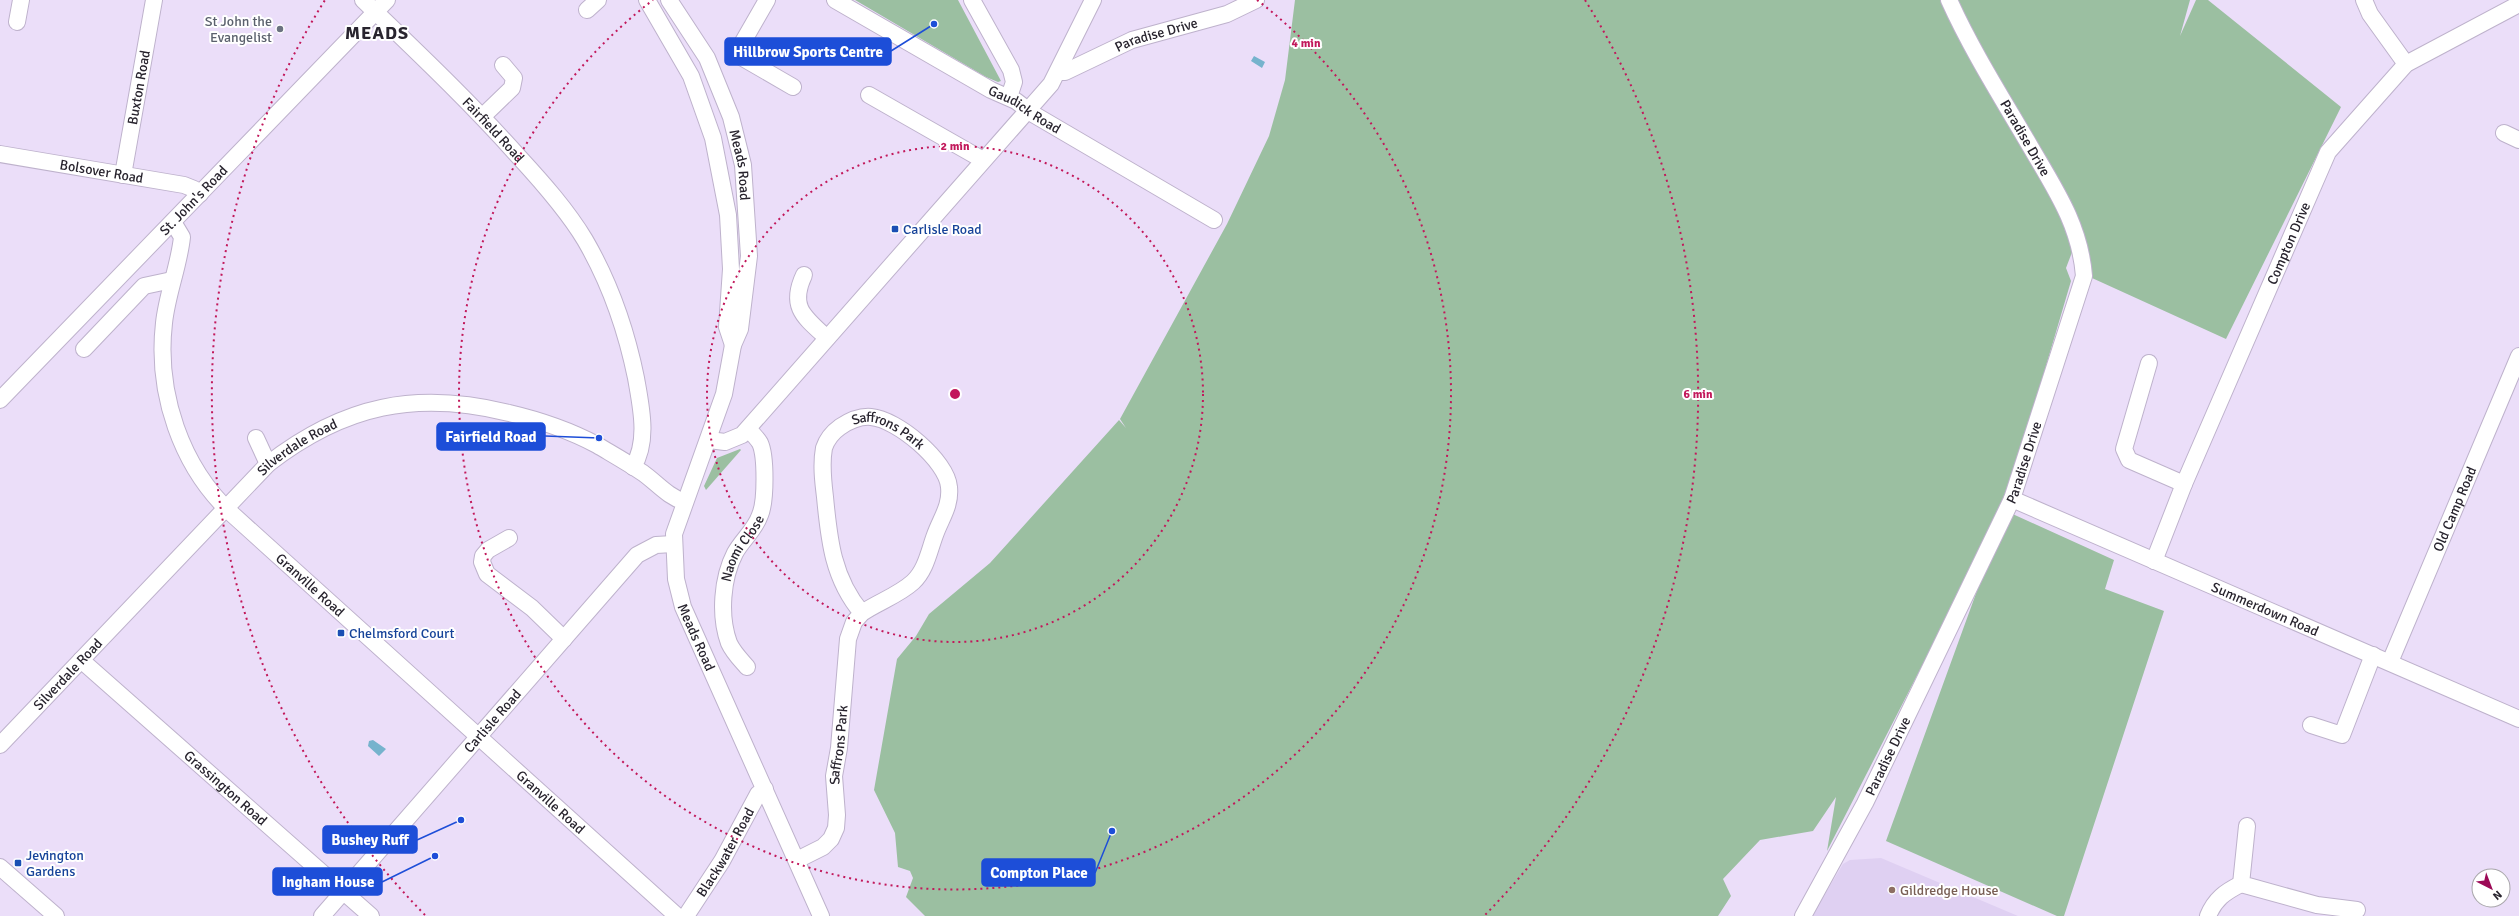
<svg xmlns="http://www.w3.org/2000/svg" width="2519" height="916" viewBox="0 0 2519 916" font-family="Signika,sans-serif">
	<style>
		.built { fill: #dfd0f2 }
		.green { fill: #9bbfa1 }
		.water { fill: #76b3cd }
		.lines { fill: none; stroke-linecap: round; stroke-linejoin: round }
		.minor-casing { stroke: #beb2cc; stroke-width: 18 }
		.minor { stroke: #fff; stroke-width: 16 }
		.ring { fill: none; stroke: #c2185b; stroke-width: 2; stroke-dasharray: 2 4 }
		.worship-dot { fill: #6b7280; stroke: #fff; stroke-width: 1.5 }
		.transit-dot { fill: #1a4fb4; stroke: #fff; stroke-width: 1.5 }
		.education-dot { fill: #8d6e63; stroke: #fff; stroke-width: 1.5 }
		.labels { text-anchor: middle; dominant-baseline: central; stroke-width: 4; stroke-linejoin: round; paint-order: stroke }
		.worship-label { font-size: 14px; fill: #5b616d; stroke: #fff; text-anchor: end }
		.street-label { font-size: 14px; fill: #28242e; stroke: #fff }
		.transit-label { font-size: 14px; fill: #164399; stroke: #fff; text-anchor: start }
		.education-label { font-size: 14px; fill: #785e54; stroke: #fff; text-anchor: start }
		.district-label { font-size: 18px; font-weight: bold; letter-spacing: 1px; fill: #28242e; stroke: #fff }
		.centre { fill: #c2185b; stroke: #fff; stroke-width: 2 }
		.ring-label { font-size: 12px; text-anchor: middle; font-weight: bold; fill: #c2185b; stroke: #fff; stroke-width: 4; stroke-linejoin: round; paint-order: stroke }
		.leader { fill: none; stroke: #1d4ed8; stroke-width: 1.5 }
		.callout-dot { fill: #1d4ed8; stroke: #fff; stroke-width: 1.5 }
		.callout { fill: #1d4ed8; stroke: #1d4ed8; stroke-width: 1.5 }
		.callout-label { font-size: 15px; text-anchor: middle; font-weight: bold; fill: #fff }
	</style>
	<rect width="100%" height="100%" fill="#ebdef9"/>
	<path class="built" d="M 1881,858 L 2018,916 L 1812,916 L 1843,864 L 1850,860 Z"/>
	<path class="green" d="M 855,0 L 958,0 L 1001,81 L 998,82 L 986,77 Z
		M 1295,0 L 2190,0 L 2180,36 L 2196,0 L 2208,0 L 2341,107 L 2226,339 L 2081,273 L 2079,234 L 2066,268 L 2071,281 L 2006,502 L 1827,851 L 1836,797 L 1813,831 L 1760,840 L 1723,879 L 1731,896 L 1718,916 L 925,916 L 906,897 L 913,878 L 910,871 L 898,867 L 895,833 L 874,790 L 897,659 L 916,636 L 929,614 L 990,563 L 1119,420 L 1126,428 L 1120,419 L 1227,224 L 1269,136 L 1285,80 Z
		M 740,449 L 741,450 L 706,490 L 704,486 L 717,458 Z
		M 2006,511 L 2114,560 L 2105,589 L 2164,611 L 2064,916 L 2057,916 L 1886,841 Z"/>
	<path class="water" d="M 1254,56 L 1265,62 L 1262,68 L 1251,61 Z
		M 373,740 L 386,749 L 379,756 L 368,746 L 369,741 Z"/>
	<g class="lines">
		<defs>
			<g id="minor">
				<path id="s1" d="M 363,0 C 416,51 470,102 519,157 C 542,182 567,210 585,240 C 610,283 626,329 636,378 C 641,407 649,441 633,467"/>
				<path d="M 647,0 L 691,76 L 713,138 L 728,215 L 731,269 L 727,327 L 733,345"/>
				<path id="s2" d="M 669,0 L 707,58 L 731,117 L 743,165 L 749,256 L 740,329 L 733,345 L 724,394 L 674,534 L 676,579 L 683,607 L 821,916"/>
				<path d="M 767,0 L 736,54 L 793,87"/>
				<path id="s3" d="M 835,0 L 991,90 L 1016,101 L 1033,114 L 1214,220"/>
				<path d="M 972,0 L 1011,70 L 1014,82 L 1009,97"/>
				<path d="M 2364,0 L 2370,14 L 2406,64"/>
				<path d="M 587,10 L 598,0"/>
				<path d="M 17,22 L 21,0"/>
				<path id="s4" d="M 1059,72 L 1065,72 L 1132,40 L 1227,14 L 1256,0"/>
				<path d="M 869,95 L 983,160"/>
				<path d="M 483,116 L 512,88 L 514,78 L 503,65"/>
				<path d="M 2504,133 L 2519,140"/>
				<path id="s5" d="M 0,154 L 184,185 L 194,189 L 200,194"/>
				<path id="s6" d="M 123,175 L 154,0"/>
				<path id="s7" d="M 173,222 L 182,237 C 179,266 167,294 164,323 C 156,393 181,467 232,514 L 677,916"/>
				<path d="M 804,275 C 789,307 804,317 827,338"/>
				<path d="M 84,349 L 144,286 L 172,280"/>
				<path d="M 2149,363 L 2124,449 L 2129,460 L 2184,484"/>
				<path id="s8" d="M 0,400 L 387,0"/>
				<path d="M 256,438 L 268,464"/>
				<path d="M 709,440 L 725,442 L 742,435 L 1051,84 L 1093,0"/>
				<path id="s9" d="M 2012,499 L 2519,719"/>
				<path d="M 509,538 L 488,550 L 483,556 L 482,562 L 487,574 L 532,608 L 564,639"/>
				<path id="s10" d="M 2154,561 L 2184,484 L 2328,152 L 2406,64 L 2519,4"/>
				<path id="s11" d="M 81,660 L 371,916"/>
				<path id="s12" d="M 2390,662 L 2519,356"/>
				<path id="s13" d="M 747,667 C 740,659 733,652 729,643 C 719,616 722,578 735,553 C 742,540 755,530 760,515 C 766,501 766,456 760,443 C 757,438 752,433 748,429"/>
				<path d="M 2311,725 L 2342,735 L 2373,655"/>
				<path id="s14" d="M 0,745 L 268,464 C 344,405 416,390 509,413 C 539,420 569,430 597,445 C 612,454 628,463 643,473 C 657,483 668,497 685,502"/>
				<path d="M 2247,826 L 2241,884 L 2317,905 L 2357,910"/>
				<path id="s15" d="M 797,860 L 823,847 L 831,839 L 836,828 L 837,815 L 834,776 L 839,748 L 848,639 L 854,622 L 862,613 C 833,579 829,540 825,497 C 823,481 821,464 824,448 C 827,439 833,432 840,427 C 849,421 860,416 871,417 C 897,419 947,461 949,487 C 951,506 941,518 935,535 C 929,551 926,570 913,582 C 899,595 878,602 862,613"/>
				<path d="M 0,867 L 56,916"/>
				<path id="s16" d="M 322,916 L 637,555 L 656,545 L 673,544"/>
				<path id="s17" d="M 686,916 L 722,861 L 758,794 L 765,789"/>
				<path id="s18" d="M 1803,916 L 1865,803 L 2012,499 L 2084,276 C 2080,225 2055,189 2030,146 C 2002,98 1972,51 1949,0"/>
				<path d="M 2208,916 C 2215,899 2225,892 2241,884"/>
			</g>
		</defs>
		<use href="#minor" class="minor-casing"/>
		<use href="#minor" class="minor"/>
	</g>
	<g class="ring">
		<circle cx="955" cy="394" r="248"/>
		<path d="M1257 0A496 496 0 1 1 653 0"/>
		<path d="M425 915A743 743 0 0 1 325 0M1585 0A743 743 0 0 1 1485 915"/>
	</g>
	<circle class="worship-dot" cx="280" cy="29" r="4"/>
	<g class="transit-dot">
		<rect x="891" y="225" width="8" height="8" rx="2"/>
		<rect x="337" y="629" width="8" height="8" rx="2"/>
		<rect x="14" y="859" width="8" height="8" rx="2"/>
	</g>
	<circle class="education-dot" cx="1892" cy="890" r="4"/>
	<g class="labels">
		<g class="worship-label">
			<text x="272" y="21">St John the<tspan x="272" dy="16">Evangelist</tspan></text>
		</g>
		<g class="street-label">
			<text stroke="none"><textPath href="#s4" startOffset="105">Paradise Drive</textPath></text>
			<text stroke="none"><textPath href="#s6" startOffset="89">Buxton Road</textPath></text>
			<text stroke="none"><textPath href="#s3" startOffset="219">Gaudick Road</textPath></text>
			<text stroke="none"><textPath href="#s1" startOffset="184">Fairfield Road</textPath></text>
			<text transform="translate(2025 138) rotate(60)">Paradise Drive</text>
			<text stroke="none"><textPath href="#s2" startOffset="182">Meads Road</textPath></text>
			<text stroke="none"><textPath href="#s5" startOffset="103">Bolsover Road</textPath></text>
			<text stroke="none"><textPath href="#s8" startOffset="278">St. John's Road</textPath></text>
			<text stroke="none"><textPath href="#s10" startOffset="345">Compton Drive</textPath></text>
			<text stroke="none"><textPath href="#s15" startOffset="526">Saffrons Park</textPath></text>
			<text stroke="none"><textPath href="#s14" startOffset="422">Silverdale Road</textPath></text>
			<text stroke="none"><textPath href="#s18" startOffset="505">Paradise Drive</textPath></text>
			<text stroke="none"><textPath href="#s12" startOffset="166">Old Camp Road</textPath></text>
			<text stroke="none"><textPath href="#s13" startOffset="130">Naomi Close</textPath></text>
			<text stroke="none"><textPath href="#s7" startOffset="421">Granville Road</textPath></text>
			<text stroke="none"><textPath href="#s9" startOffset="276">Summerdown Road</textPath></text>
			<text stroke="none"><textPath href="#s2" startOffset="670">Meads Road</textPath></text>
			<text stroke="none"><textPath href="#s14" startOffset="98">Silverdale Road</textPath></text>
			<text stroke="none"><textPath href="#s16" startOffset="259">Carlisle Road</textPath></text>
			<text stroke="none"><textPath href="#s15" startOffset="136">Saffrons Park</textPath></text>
			<text stroke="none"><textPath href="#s18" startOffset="181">Paradise Drive</textPath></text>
			<text stroke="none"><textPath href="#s11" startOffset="193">Grassington Road</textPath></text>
			<text stroke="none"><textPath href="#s7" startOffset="745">Granville Road</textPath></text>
			<text stroke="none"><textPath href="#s17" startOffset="75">Blackwater Road</textPath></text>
		</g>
		<g class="transit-label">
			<text x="903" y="229">Carlisle Road</text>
			<text x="349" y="633">Chelmsford Court</text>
			<text x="26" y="855">Jevington<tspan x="26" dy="16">Gardens</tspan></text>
		</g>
		<g class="education-label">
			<text x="1900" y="890">Gildredge House</text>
		</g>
		<g class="district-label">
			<text x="377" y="33">MEADS</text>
		</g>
	</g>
	<circle cx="955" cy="394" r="6" class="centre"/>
	<g class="ring-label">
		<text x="1306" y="47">4 min</text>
		<text x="955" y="150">2 min</text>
		<text x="1698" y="398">6 min</text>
	</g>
	<path class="leader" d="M934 24L891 51M599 438L545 436M461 820L417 840M1112 831L1095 873M435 856L382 882"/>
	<g class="callout-dot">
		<circle cx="934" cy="24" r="4"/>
		<circle cx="599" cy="438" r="4"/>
		<circle cx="461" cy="820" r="4"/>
		<circle cx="1112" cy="831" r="4"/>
		<circle cx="435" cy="856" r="4"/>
	</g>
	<g class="callout">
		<rect x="725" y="38" width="166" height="27" rx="4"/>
		<rect x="437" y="423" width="108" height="27" rx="4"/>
		<rect x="323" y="826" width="94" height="27" rx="4"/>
		<rect x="982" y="859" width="113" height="27" rx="4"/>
		<rect x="273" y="868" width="109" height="27" rx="4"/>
	</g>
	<g class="callout-label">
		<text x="808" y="57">Hillbrow Sports Centre</text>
		<text x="491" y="442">Fairfield Road</text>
		<text x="370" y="845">Bushey Ruff</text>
		<text x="1039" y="878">Compton Place</text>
		<text x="328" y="887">Ingham House</text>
	</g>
	<g transform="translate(2491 888) rotate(138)"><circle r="19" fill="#ffffff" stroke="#a9a7ab"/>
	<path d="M0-3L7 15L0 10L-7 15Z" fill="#9c0956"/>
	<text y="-6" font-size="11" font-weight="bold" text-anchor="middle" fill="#28242e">N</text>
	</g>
</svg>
